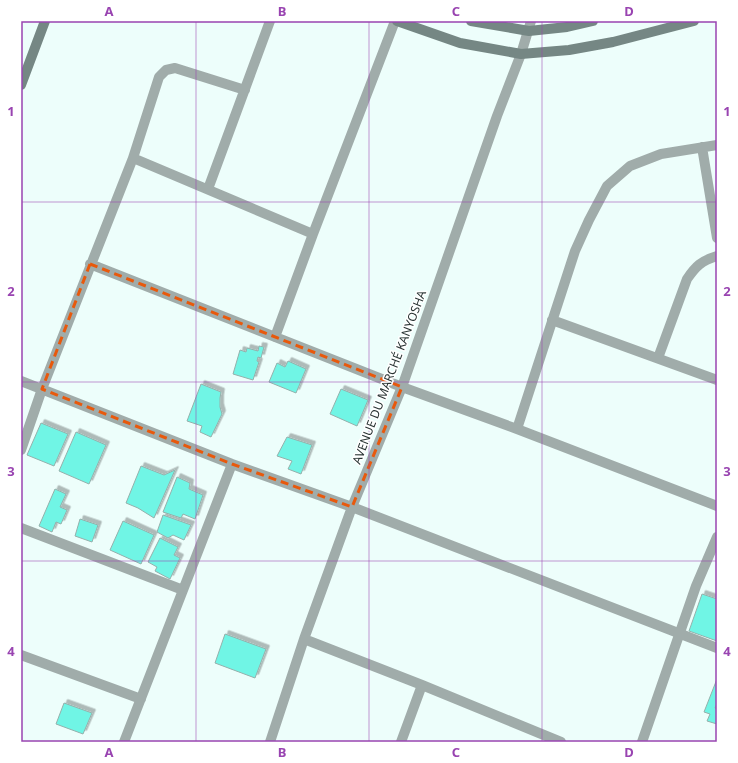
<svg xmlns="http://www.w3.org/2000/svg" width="738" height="763" viewBox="0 0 738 763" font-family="'Noto Sans',sans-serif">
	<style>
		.building { fill: #6ff5e5; stroke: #94b0ab; filter: url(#shadow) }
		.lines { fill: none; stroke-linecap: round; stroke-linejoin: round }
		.street { stroke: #a0acaa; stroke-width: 10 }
		.secondary { stroke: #758784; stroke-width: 10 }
		.marked { fill: none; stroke: #e8590c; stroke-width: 3; stroke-dasharray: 8 5; stroke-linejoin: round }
		.grid { fill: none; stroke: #9944b1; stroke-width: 1; stroke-opacity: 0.55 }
		.labels { text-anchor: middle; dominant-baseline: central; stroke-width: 3; stroke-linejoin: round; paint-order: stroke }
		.street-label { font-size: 12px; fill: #293433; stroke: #fff }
		.neatline { fill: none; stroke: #9944b1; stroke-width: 1.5 }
		.grid-label { font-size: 13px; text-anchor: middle; font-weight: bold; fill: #9944b1 }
	</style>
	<defs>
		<filter id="shadow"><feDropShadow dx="3.5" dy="-3.5" stdDeviation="0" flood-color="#0004"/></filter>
	</defs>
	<rect width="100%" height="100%" fill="#edfefb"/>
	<path class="building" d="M 259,346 L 264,347 L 261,358 L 258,357 L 257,361 L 259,362 L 253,380 L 233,374 L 240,350 L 246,352 L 247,348 L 258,351 Z
		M 288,361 L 306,369 L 296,393 L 269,382 L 277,363 L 285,367 Z
		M 201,384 L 221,392 L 220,398 L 220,407 L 222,414 L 211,437 L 200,432 L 202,426 L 187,421 Z
		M 341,389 L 368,400 L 357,426 L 330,414 Z
		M 41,423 L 68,434 L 54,466 L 27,455 Z
		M 76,432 L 106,445 L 89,484 L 59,471 Z
		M 287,437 L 312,445 L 301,474 L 288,469 L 292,461 L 277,456 Z
		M 141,466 L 164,475 L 175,470 L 154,518 L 138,508 L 126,503 Z
		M 177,477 L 190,483 L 189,489 L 203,495 L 195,519 L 183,514 L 181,518 L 163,512 Z
		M 55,489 L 66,494 L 60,507 L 67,510 L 61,524 L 56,522 L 52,532 L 39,526 Z
		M 163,515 L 191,525 L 184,540 L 173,535 L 168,538 L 157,532 Z
		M 80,519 L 98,525 L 92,542 L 75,536 Z
		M 123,521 L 154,535 L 141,564 L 110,550 Z
		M 160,538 L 178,547 L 174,555 L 180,558 L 170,579 L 155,571 L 157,567 L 148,562 Z
		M 702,594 L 717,599 L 717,641 L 689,631 Z
		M 225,634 L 266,649 L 255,678 L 215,663 Z
		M 717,679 L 717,704 L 715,708 L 717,709 L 717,724 L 707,721 L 710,714 L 704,712 Z
		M 64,703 L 92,713 L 83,734 L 56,724 Z"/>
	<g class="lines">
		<path class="street" d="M 702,147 L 717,238
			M 133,158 L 313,234
			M 208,189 L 270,21
			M 90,264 L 402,387 L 517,429 L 717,506
			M 552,320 L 717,380
			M 275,337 L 313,234 L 395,21
			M 658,358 L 687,279 C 696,266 701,261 717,256
			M 21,381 L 232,464 L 352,507 L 717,648
			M 517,429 L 575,251 L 589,220 L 607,186 L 630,166 L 661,154 L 717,145
			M 21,450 L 42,389 L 133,158 L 159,77 L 166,70 L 175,68 L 245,90
			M 21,528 L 183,590
			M 304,639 L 422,685 L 561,742
			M 21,655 L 141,699
			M 124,742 L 232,464
			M 270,742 L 304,639 L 352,507 L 402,387 L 497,116 L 521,54 L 531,21
			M 401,742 L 422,685
			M 642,742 L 696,586 L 717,537"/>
		<path class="secondary" d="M 397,21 L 460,43 L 521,54 L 569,50 L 613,42 L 694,21
			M 471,21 L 529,31 L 567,27 L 593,21
			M 21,85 L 45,21"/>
	</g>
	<path class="marked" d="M 90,264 L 402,387 L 352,507 L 232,464 L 42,389 Z"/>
	<path class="grid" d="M 196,21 L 196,742M 369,21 L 369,742M 542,21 L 542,742M 21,202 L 717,202M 21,382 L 717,382M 21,561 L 717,561"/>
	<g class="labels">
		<g class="street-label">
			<text transform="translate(389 377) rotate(-69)">AVENUE DU MARCHÉ KANYOSHA</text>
		</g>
	</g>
	<rect width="738" height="763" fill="none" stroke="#ffffff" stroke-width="44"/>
	<rect x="22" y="22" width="694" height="719" class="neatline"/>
	<g class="grid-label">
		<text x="109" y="16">A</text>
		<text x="282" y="16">B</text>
		<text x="456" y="16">C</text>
		<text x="629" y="16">D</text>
		<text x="11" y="116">1</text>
		<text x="727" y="116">1</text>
		<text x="11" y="296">2</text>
		<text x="727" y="296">2</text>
		<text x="11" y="476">3</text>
		<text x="727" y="476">3</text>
		<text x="11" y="656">4</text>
		<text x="727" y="656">4</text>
		<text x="109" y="757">A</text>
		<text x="282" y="757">B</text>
		<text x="456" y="757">C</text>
		<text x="629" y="757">D</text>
	</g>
</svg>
